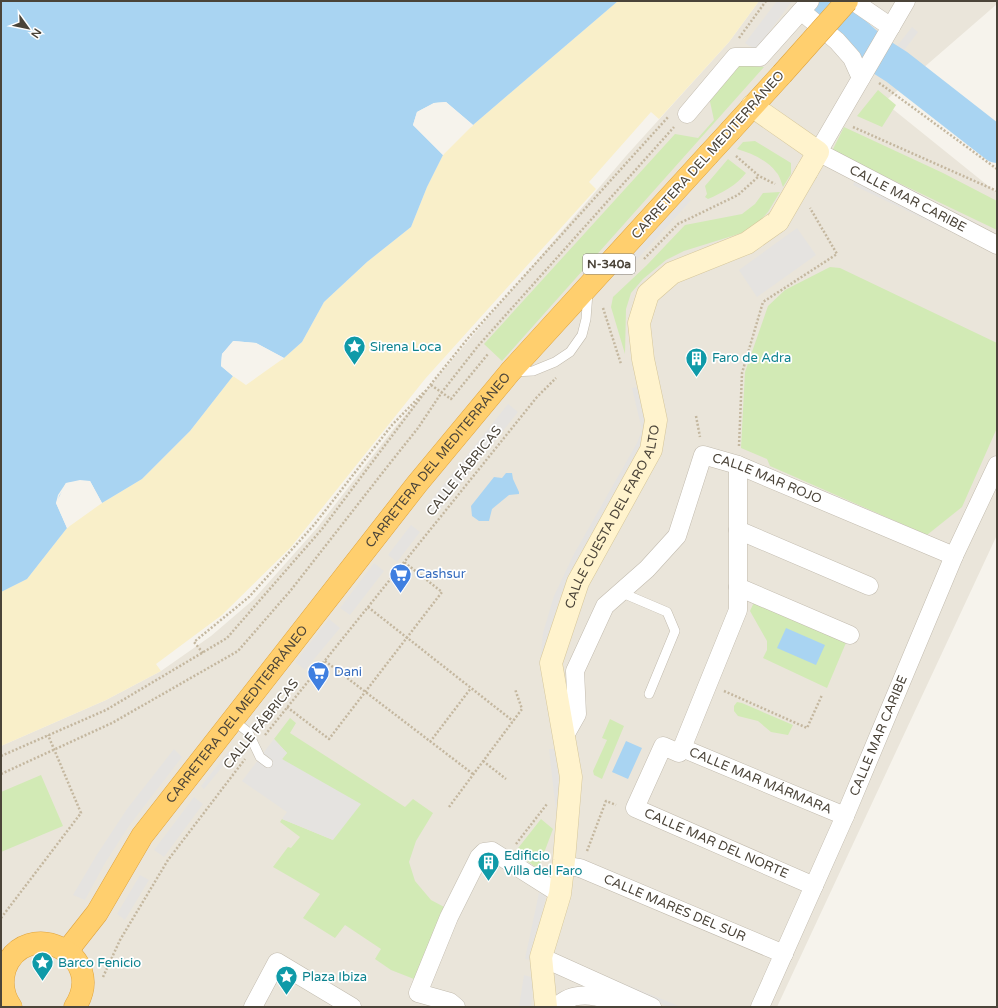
<svg xmlns="http://www.w3.org/2000/svg" width="998" height="1008" viewBox="0 0 998 1008" font-family="'Varela Round',sans-serif">
	<style>
		.residential { fill: #eae5da }
		.green { fill: #d2eab5 }
		.sand { fill: #f9efc9 }
		.parking { fill: #e5e3e0 }
		.water { fill: #a9d4f2 }
		.pier { fill: #f6f3ec }
		.lines { fill: none; stroke-linecap: round; stroke-linejoin: round }
		.river { stroke: #a9d4f2; stroke-width: 36 }
		.lane-casing { stroke: #c2bbae; stroke-width: 10 }
		.street-casing { stroke: #c2bbae; stroke-width: 19 }
		.secondary-casing { stroke: #d6c79b; stroke-width: 23 }
		.highway-casing { stroke: #e0a43c; stroke-width: 23 }
		.path { stroke: #c4b79f; stroke-width: 2.5; stroke-dasharray: 2 2; stroke-linecap: butt }
		.lane { stroke: #fff; stroke-width: 9 }
		.street { stroke: #fff; stroke-width: 18 }
		.secondary { stroke: #fff3cd; stroke-width: 22 }
		.highway { stroke: #ffcf6e; stroke-width: 22 }
		.secondary-bridge-casing { stroke: #d6c79b; stroke-width: 23; stroke-linecap: butt }
		.highway-bridge-casing { stroke: #e0a43c; stroke-width: 23; stroke-linecap: butt }
		.secondary-bridge { stroke: #fff3cd; stroke-width: 22 }
		.highway-bridge { stroke: #ffcf6e; stroke-width: 22 }
		.labels { text-anchor: middle; dominant-baseline: central; stroke-width: 3.5; stroke-linejoin: round; paint-order: stroke }
		.shield { fill: #fff; stroke: #817c74; stroke-width: 1 }
		.shield-label { font-size: 12px; font-weight: bold; fill: #4b4439 }
		.street-label { font-size: 13px; fill: #4b4439; stroke: #fff }
		.culture-label { font-size: 13px; fill: #0d838f; stroke: #fff; text-anchor: start }
		.shop-label { font-size: 13px; fill: #366cbe; stroke: #fff; text-anchor: start }
	</style>
	<rect width="100%" height="100%" fill="#f6f3ec"/>
	<path class="residential" d="M 759,1 L 997,1 L 997,4 L 884,102 L 997,193 L 997,535 L 777,1007 L 1,1007 L 1,746 L 106,700 L 161,671 L 211,636 L 253,600 L 317,528 L 395,427 L 626,156 L 729,42 Z"/>
	<path class="green" d="M 737,65 L 764,67 L 502,361 L 484,344 L 675,134 L 698,138 L 714,120 L 709,97 Z
		M 878,90 L 896,105 L 882,127 L 857,116 Z
		M 844,127 L 943,173 L 997,201 L 997,230 L 832,151 Z
		M 755,141 L 791,163 L 791,174 L 783,187 C 781,182 780,176 776,172 C 767,160 751,153 737,149 L 743,142 Z
		M 728,159 L 746,173 C 737,185 722,193 708,199 L 705,197 L 707,194 L 705,186 Z
		M 780,192 L 768,212 L 756,225 L 745,232 L 684,251 L 666,260 L 643,279 L 631,293 L 626,309 L 625,354 L 611,307 L 613,297 L 647,265 L 685,225 L 742,214 L 755,204 L 763,193 Z
		M 830,267 L 840,268 L 997,343 L 997,428 L 962,507 L 927,535 L 770,466 L 767,459 L 741,448 L 745,372 L 768,306 L 785,290 Z
		M 756,598 L 848,638 L 827,688 L 763,658 L 767,650 L 767,641 L 750,611 Z
		M 737,702 L 742,703 L 793,725 L 788,735 L 771,732 L 758,721 L 738,716 L 734,711 L 734,706 Z
		M 290,718 L 296,723 L 290,733 L 405,807 L 413,799 L 433,813 L 416,841 L 409,862 L 415,881 L 431,900 L 446,908 L 434,943 L 414,979 L 391,970 L 375,959 L 381,949 L 345,925 L 335,938 L 303,918 L 320,894 L 273,867 L 288,847 L 291,848 L 300,837 L 280,822 L 282,819 L 333,840 L 282,759 L 287,753 L 274,739 Z
		M 610,719 L 624,726 L 602,779 L 594,775 L 593,771 L 607,740 L 602,738 Z
		M 41,775 L 63,826 L 1,852 L 1,792 Z
		M 541,819 L 553,829 L 538,869 L 515,852 Z"/>
	<path class="sand" d="M 618,1 L 759,1 L 729,42 L 659,119 L 651,112 L 589,182 L 596,189 L 425,379 L 291,547 L 222,615 L 156,664 L 161,671 L 106,700 L 1,746 L 1,592 L 27,579 L 67,528 L 102,503 L 142,479 L 190,431 L 233,376 L 246,385 L 284,358 L 302,342 L 324,302 L 367,262 L 411,227 L 427,187 L 443,155 L 473,125 Z"/>
	<path class="parking" d="M 777,1 L 792,1 L 756,50 L 745,43 Z
		M 912,27 L 918,32 L 886,74 L 879,69 Z
		M 855,180 L 997,250 L 997,254 L 853,185 Z
		M 686,196 L 691,200 L 622,276 L 618,272 Z
		M 797,228 L 816,255 L 757,297 L 739,270 Z
		M 638,387 L 648,431 L 643,447 L 579,557 L 560,597 L 549,634 L 545,665 L 540,664 L 543,633 L 554,596 L 574,554 L 637,443 L 642,430 L 632,388 Z
		M 508,404 L 518,412 L 435,516 L 425,508 Z
		M 411,525 L 420,532 L 397,562 L 388,555 Z
		M 374,563 L 384,571 L 350,615 L 340,608 Z
		M 329,619 L 340,628 L 305,670 L 295,662 Z
		M 274,739 L 287,753 L 282,759 L 361,804 L 333,840 L 282,819 L 287,812 L 242,781 Z
		M 174,749 L 182,757 L 129,826 L 105,863 L 85,900 L 73,895 L 96,856 L 127,809 Z
		M 549,749 L 556,749 L 563,831 L 557,848 L 553,845 L 558,829 Z
		M 229,751 L 233,754 L 204,789 L 201,786 Z
		M 194,797 L 203,804 L 164,857 L 154,850 Z
		M 140,875 L 149,880 L 125,920 L 117,914 Z
		M 539,893 L 546,895 L 532,960 L 525,959 Z
		M 566,960 L 681,1007 L 669,1007 L 564,964 Z
		M 524,975 L 534,978 L 531,1007 L 519,1007 Z"/>
	<path class="water" d="M 1,1 L 618,1 L 473,125 L 446,102 L 434,103 L 417,112 L 413,125 L 443,155 L 427,187 L 411,227 L 367,262 L 324,302 L 302,342 L 284,358 L 256,343 L 233,341 L 222,354 L 221,366 L 233,376 L 190,431 L 142,479 L 102,503 L 90,481 L 66,483 L 56,503 L 67,528 L 27,579 L 1,592 Z
		M 506,473 L 512,473 L 513,479 L 519,492 L 519,494 L 509,495 L 492,509 L 489,521 L 479,521 L 472,516 L 471,506 L 494,477 L 502,478 Z
		M 786,628 L 825,645 L 816,665 L 777,648 Z
		M 626,741 L 642,748 L 628,779 L 612,772 Z"/>
	<path class="pier" d="M 446,102 L 473,125 L 472,127 L 446,104 L 435,105 L 419,113 L 415,124 L 444,154 L 443,155 L 413,125 L 417,112 L 434,103 Z
		M 234,341 L 256,343 L 284,358 L 282,360 L 256,345 L 234,343 L 224,355 L 223,365 L 234,374 L 234,377 L 221,366 L 222,354 Z
		M 80,480 L 90,481 L 102,503 L 100,504 L 89,483 L 80,482 L 67,485 L 59,496 L 58,503 L 69,527 L 67,528 L 56,503 L 58,495 L 66,483 Z"/>
	<g class="lines">
		<path class="river" d="M 816,1 L 875,53 L 897,67 L 997,145"/>
		<defs>
			<path id="lane" d="M 513,372 L 533,371 L 555,362 L 570,352 L 582,335 L 586,319 L 588,293
				M 620,592 L 667,612 L 675,631 L 649,694
				M 233,720 L 248,732 L 260,757 L 268,763"/>
			<g id="street">
				<path d="M 853,1 L 891,27"/>
				<path id="s1" d="M 906,1 L 818,152 L 997,245"/>
				<path d="M 801,11 L 837,41 L 852,58 L 861,78"/>
				<path d="M 687,114 L 735,57 L 760,57 L 810,1"/>
				<path id="s2" d="M 738,465 L 738,610 L 682,748 L 828,809 L 845,816"/>
				<path d="M 738,530 L 869,586"/>
				<path d="M 738,587 L 850,635"/>
				<path id="s3" d="M 564,737 L 577,714 L 575,671 L 605,606 L 647,569 L 677,536 L 703,455 L 738,465 L 954,556"/>
				<path id="s4" d="M 682,748 L 679,753 L 663,746 L 635,808 L 814,886"/>
				<path id="s5" d="M 563,865 L 580,868 L 784,954"/>
				<path d="M 541,957 L 652,1007"/>
				<path d="M 253,1007 L 277,962 L 352,1007"/>
				<path d="M 456,1007 L 450,1002 L 418,993 L 449,917 L 479,857 L 484,852 L 492,851 L 560,894"/>
				<path d="M 557,1007 C 575,987 603,998 625,1004"/>
				<path id="s6" d="M 760,1007 L 845,816 L 954,556 L 997,465"/>
			</g>
			<g id="secondary">
				<path d="M 752,106 L 818,152 L 807,171"/>
				<path id="s7" d="M 546,1007 L 541,957 L 560,894 L 564,860 L 571,777 L 551,663 L 578,582 L 651,450 L 656,420 L 643,359 L 639,323 L 648,294 L 672,273 L 747,243 L 778,221"/>
			</g>
			<g id="highway">
				<path d="M 731,130 L 782,74"/>
				<path id="s8" d="M 67,951 L 97,913 L 142,836 L 417,484 L 510,372 L 708,155"/>
				<path d="M 11,1007 C 3,996 1,983 5,969 C 25,915 109,954 75,1007"/>
			</g>
		</defs>
		<use href="#lane" class="lane-casing"/>
		<use href="#street" class="street-casing"/>
		<use href="#secondary" class="secondary-casing"/>
		<use href="#highway" class="highway-casing"/>
		<path class="path" d="M 739,38 L 766,1
			M 879,83 L 882,85 L 997,169
			M 853,127 L 997,191
			M 736,156 L 759,176 L 775,184
			M 644,259 L 678,224 L 738,195 L 759,176
			M 603,308 L 621,364
			M 431,385 L 451,399 L 488,354
			M 696,416 L 700,437
			M 739,446 L 742,373 L 763,302 L 837,254 L 810,208
			M 368,607 L 513,721
			M 203,653 L 194,642 L 249,597 L 314,525 L 392,425 L 425,391
			M 325,661 L 473,774
			M 724,691 L 807,728 L 822,695
			M 287,707 L 329,739 L 442,592 L 404,562
			M 265,735 L 537,397 L 556,378
			M 430,742 L 471,688
			M 1,756 L 106,710 L 227,638 L 322,529 L 431,384 L 469,337 L 669,116
			M 483,761 L 506,779
			M 1,774 L 112,723 L 238,651 L 291,590 L 387,467 L 418,428 L 442,392 L 478,346 L 674,127
			M 449,807 L 522,709 L 515,689
			M 516,844 L 547,804
			M 587,851 L 606,801 L 616,805
			M 1,918 L 81,813 L 48,735
			M 103,977 L 120,940 L 168,860 L 245,759"/>
		<use href="#lane" class="lane"/>
		<use href="#street" class="street"/>
		<use href="#secondary" class="secondary"/>
		<use href="#highway" class="highway"/>
		<defs>
			<path id="secondary-bridge" d="M 778,221 L 807,171"/>
			<path id="highway-bridge" d="M 782,74 L 847,1
				M 708,155 L 731,130"/>
		</defs>
		<use href="#secondary-bridge" class="secondary-bridge-casing"/>
		<use href="#highway-bridge" class="highway-bridge-casing"/>
		<use href="#secondary-bridge" class="secondary-bridge"/>
		<use href="#highway-bridge" class="highway-bridge"/>
	</g>
	<defs>
		<symbol id="sight-pin" viewBox="-11 -11 22 30"><path d="M0 17L-7.5 6A9.5 9.5 0 1 1 7.5 6Z" fill="#0f9aa8" stroke="#fff"/><path d="M0-6L1.8-2.2L6-1.7L2.9 1.2L3.7 5.4L0 3.3L-3.7 5.4L-2.9 1.2L-6-1.7L-1.8-2.2Z" fill="#fff"/></symbol>
		<symbol id="building-pin" viewBox="-11 -11 22 30"><path d="M0 17L-7.5 6A9.5 9.5 0 1 1 7.5 6Z" fill="#0f9aa8" stroke="#fff"/><path d="M-4-6H4V6H1V3H-1V6H-4ZM-2.5-4.3h1.7v1.8h-1.7ZM.8-4.3h1.7v1.8H.8ZM-2.5-1h1.7V.8h-1.7ZM.8-1h1.7V.8H.8Z" fill="#fff"/></symbol>
		<symbol id="supermarket-pin" viewBox="-11 -11 22 30"><path d="M0 17L-7.5 6A9.5 9.5 0 1 1 7.5 6Z" fill="#3f7fe0" stroke="#fff"/><path d="M-6-5.5h2.5l.6 2H6L4.5 2H-2.5L-4.4-4H-6ZM-1.5 3.2a1.3 1.3 0 1 0 .1 0ZM3 3.2a1.3 1.3 0 1 0 .1 0Z" fill="#fff"/></symbol>
	</defs>
	<g fill-rule="evenodd">
		<use href="#sight-pin" x="342" y="334" width="25" height="34"/>
		<use href="#building-pin" x="684" y="346" width="25" height="34"/>
		<use href="#supermarket-pin" x="388" y="562" width="25" height="34"/>
		<use href="#supermarket-pin" x="306" y="660" width="25" height="34"/>
		<use href="#building-pin" x="476" y="850" width="25" height="34"/>
		<use href="#sight-pin" x="30" y="950" width="25" height="34"/>
		<use href="#sight-pin" x="274" y="964" width="25" height="34"/>
	</g>
	<g class="labels">
		<rect class="shield" x="583" y="254" width="52" height="20" rx="3"/>
		<g class="shield-label">
			<text x="609" y="264">N-340a</text>
		</g>
		<g class="street-label">
			<text transform="translate(708 155) rotate(-48)">CARRETERA DEL MEDITERRÁNEO</text>
			<text stroke="none"><textPath href="#s1" startOffset="276">CALLE MAR CARIBE</textPath></text>
			<text stroke="none"><textPath href="#s8" startOffset="616">CARRETERA DEL MEDITERRÁNEO</textPath></text>
			<text transform="translate(464 471) rotate(-51)">CALLE FÁBRICAS</text>
			<text stroke="none"><textPath href="#s3" startOffset="395">CALLE MAR ROJO</textPath></text>
			<text stroke="none"><textPath href="#s7" startOffset="509">CALLE CUESTA DEL FARO ALTO</textPath></text>
			<text stroke="none"><textPath href="#s8" startOffset="292">CARRETERA DEL MEDITERRÁNEO</textPath></text>
			<text transform="translate(261 724) rotate(-51)">CALLE FÁBRICAS</text>
			<text stroke="none"><textPath href="#s6" startOffset="296">CALLE MAR CARIBE</textPath></text>
			<text stroke="none"><textPath href="#s2" startOffset="379">CALLE MAR MÁRMARA</textPath></text>
			<text stroke="none"><textPath href="#s4" startOffset="180">CALLE MAR DEL NORTE</textPath></text>
			<text stroke="none"><textPath href="#s5" startOffset="120">CALLE MARES DEL SUR</textPath></text>
		</g>
		<g class="culture-label">
			<text x="370" y="347">Sirena Loca</text>
			<text x="712" y="358">Faro de Adra</text>
			<text x="504" y="856">Edificio<tspan x="504" dy="15">Villa del Faro</tspan></text>
			<text x="58" y="963">Barco Fenicio</text>
			<text x="302" y="977">Plaza Ibiza</text>
		</g>
		<g class="shop-label">
			<text x="416" y="574">Cashsur</text>
			<text x="334" y="672">Dani</text>
		</g>
	</g>
	<rect width="998" height="1008" fill="none" stroke="#4b4439" stroke-width="4"/>
	<g transform="translate(28 28) rotate(123)" stroke="#ffffff" stroke-width="3" paint-order="stroke">
	<path d="M0-3L7 15L0 10L-7 15Z" fill="#4b4439"/>
	<text y="-6" font-size="11" font-weight="bold" text-anchor="middle" fill="#4b4439">N</text>
	</g>
</svg>
